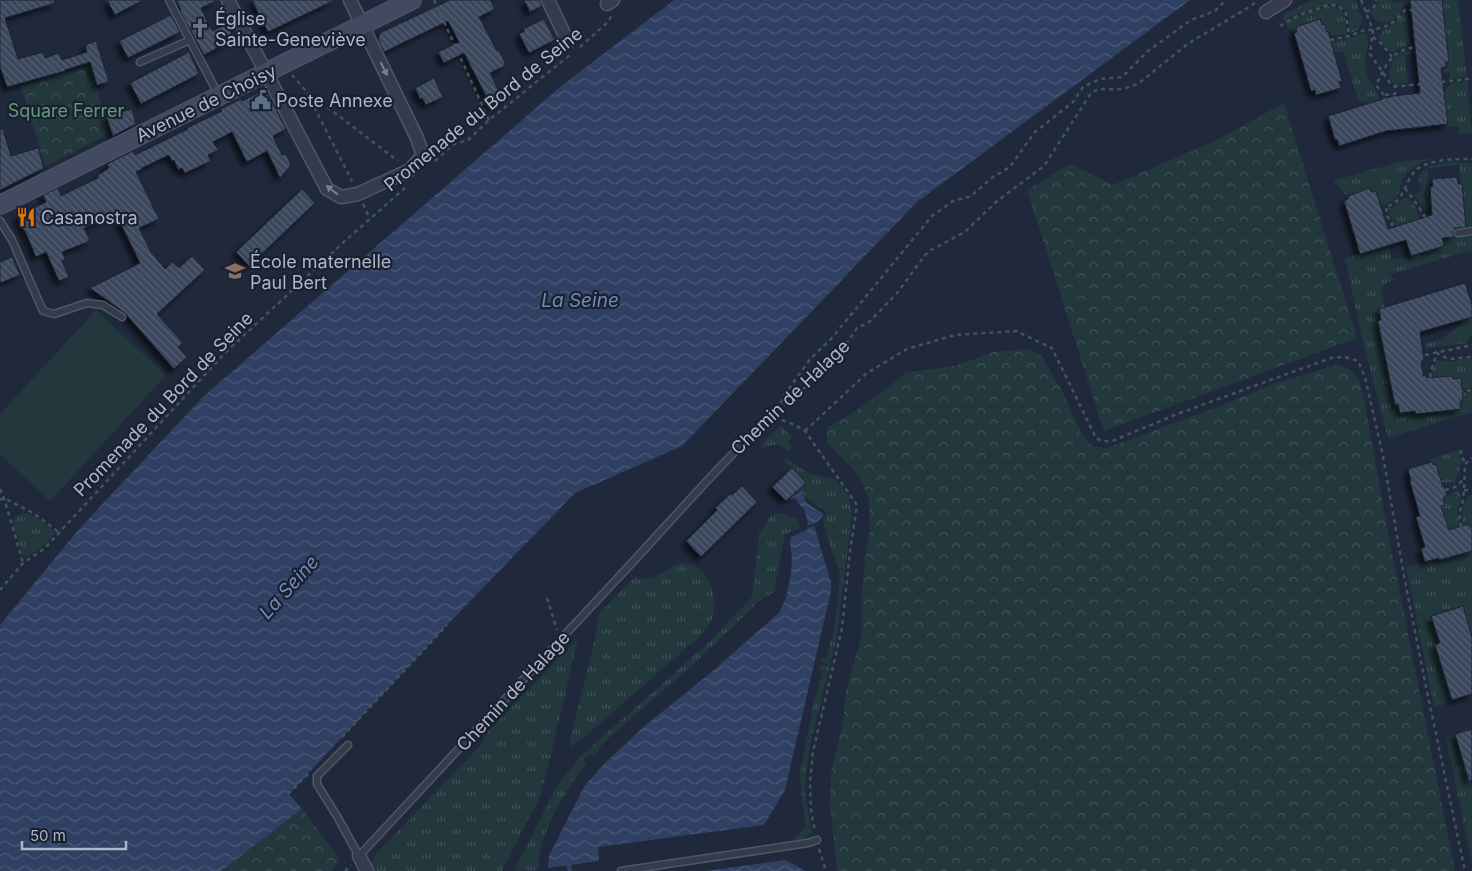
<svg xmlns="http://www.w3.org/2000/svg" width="1472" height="871" viewBox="0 0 1472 871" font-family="Inter,sans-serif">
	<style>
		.grass { fill: url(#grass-tufts) }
		.forest { fill: url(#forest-crowns) }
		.pitch { fill: #22383d }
		.water { fill: url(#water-waves) }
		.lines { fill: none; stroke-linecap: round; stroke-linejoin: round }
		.stream { stroke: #304063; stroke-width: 4.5 }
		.building { fill: url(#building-back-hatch); stroke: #1b2333; filter: url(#shadow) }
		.service-casing { stroke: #4f5667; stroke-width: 9 }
		.minor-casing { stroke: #4f5667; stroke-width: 15 }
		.secondary-casing { stroke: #4f5667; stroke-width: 20 }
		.path { stroke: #3f555a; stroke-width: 2.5; stroke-dasharray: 4 4; stroke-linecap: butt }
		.service { stroke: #343c4c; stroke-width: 6 }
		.minor { stroke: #343c4c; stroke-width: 12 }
		.secondary { stroke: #414a60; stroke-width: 18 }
		.oneway { fill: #787f90 }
		.labels { text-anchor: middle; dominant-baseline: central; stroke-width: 4.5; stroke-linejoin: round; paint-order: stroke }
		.poi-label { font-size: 18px; fill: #afb6c8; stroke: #192131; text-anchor: start }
		.street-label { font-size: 18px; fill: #afb6c8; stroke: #192131 }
		.park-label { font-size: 18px; fill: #639b75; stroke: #192131 }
		.water-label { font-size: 19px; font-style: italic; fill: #7489b3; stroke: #192131 }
	</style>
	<defs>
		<pattern id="grass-tufts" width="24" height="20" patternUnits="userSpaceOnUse" patternTransform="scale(1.25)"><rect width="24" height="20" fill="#22383d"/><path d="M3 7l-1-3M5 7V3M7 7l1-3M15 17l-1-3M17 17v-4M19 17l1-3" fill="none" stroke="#405358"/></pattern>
		<pattern id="forest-crowns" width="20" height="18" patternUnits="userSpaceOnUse" patternTransform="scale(1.25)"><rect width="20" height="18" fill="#22383d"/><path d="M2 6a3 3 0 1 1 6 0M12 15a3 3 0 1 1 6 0" fill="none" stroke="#405358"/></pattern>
		<pattern id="water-waves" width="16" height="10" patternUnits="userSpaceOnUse" patternTransform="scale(1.25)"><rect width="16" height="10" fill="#304063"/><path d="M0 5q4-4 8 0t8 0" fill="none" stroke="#4b5978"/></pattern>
		<pattern id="building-back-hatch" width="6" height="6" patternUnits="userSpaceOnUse" patternTransform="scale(1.25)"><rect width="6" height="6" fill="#3b475c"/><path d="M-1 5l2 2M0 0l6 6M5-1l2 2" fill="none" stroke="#555f72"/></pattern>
		<filter id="shadow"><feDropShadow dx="-4.5" dy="4.5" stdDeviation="2.5" flood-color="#0009"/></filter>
	</defs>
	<rect width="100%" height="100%" fill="#20293c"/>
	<path class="grass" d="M 1313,0 L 1356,0 L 1362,19 L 1359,29 L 1350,33 L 1348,15 L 1344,9 L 1337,4 L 1329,4 L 1308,12 L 1296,14 L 1285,21 L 1283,15 Z
		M 1378,0 L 1391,0 L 1392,3 L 1405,2 C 1404,13 1390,28 1378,21 C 1374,19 1372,15 1370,11 L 1377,6 Z
		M 1442,0 L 1458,0 L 1467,77 L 1450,79 L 1450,72 L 1442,73 L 1441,68 L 1445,62 L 1449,62 Z
		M 1333,6 C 1349,13 1343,20 1347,34 L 1332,36 L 1330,31 L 1327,32 L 1324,24 L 1322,25 L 1320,19 L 1296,27 L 1297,32 L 1294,33 L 1292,29 L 1288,29 L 1286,23 L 1293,18 L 1327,7 Z
		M 1403,14 L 1405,14 L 1408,16 L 1410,45 L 1400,48 L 1392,53 L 1380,40 L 1379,36 L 1384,30 L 1395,23 Z
		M 1364,33 L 1367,35 C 1370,43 1364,56 1365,67 C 1367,80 1376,88 1380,100 L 1366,104 L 1365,101 L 1359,102 L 1343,51 L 1333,53 L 1331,42 L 1348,39 Z
		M 1415,50 L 1416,53 L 1405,55 L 1408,83 L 1396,84 L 1392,82 C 1387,72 1391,55 1403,52 C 1407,51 1412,50 1415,50 Z
		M 1467,81 L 1472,133 L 1459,134 L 1458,126 L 1448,127 L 1444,93 L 1451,83 Z
		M 1433,158 C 1425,161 1415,165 1408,172 C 1395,185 1406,199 1383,205 L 1379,201 L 1376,191 L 1371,192 L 1370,189 L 1347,196 L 1333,181 L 1399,162 Z
		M 1451,162 L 1472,163 L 1472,226 L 1466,227 L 1459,165 L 1427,168 L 1432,212 L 1422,206 L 1414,194 L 1419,193 C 1423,188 1421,183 1417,178 C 1426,165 1437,164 1451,162 Z
		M 1404,198 L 1410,199 L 1415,205 L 1419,219 L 1394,226 C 1393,219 1388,215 1388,208 L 1393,208 Z
		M 1445,234 L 1445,238 L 1472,236 L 1472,253 L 1469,253 L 1468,251 L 1391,274 L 1393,280 C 1378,284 1381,295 1385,307 L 1379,309 L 1396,405 L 1398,404 L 1400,412 L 1415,411 L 1416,414 L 1461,409 L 1460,401 L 1463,401 L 1462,393 L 1472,392 L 1472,412 L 1388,438 L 1364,346 L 1345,258 L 1388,245 L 1392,260 L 1411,256 L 1444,246 L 1441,235 Z
		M 1472,317 L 1472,333 L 1467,343 L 1434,347 L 1426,350 L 1425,344 L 1441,340 L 1462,324 L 1461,320 Z
		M 1467,358 L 1472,359 L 1472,388 L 1462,389 L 1461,378 L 1433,378 L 1432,372 L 1437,360 L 1452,362 Z
		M 781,425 L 792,437 L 788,442 L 792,447 L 790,452 C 781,445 775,442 764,448 L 760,446 Z
		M 1458,450 L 1462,463 L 1454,484 L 1449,482 L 1442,483 L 1431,459 Z
		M 786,458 L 811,475 L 828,477 L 837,481 L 848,496 L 852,512 L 837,636 L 812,737 L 807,763 L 805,794 L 812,832 L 802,841 L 791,842 L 805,827 L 805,816 L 802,802 L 800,774 L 814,701 L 823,672 L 819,669 L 820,665 L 827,666 L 828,664 L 821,662 L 822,658 L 826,657 L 833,634 L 837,609 L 840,573 L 828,540 L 823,520 L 827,512 L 807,498 L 805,499 C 802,494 802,487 806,482 L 784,461 Z
		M 1457,490 L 1459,490 C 1462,498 1460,503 1458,510 C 1457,515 1459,522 1459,527 L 1449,530 L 1441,506 L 1445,505 L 1443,498 Z
		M 1472,494 L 1472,526 L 1470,527 L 1469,524 L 1463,526 C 1461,515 1461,500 1472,494 Z
		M 27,513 C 36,517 49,525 55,533 L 41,548 L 25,557 L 23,556 L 13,525 C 13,516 19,513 27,513 Z
		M 779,513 L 797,519 L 800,528 L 785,534 L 774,592 L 759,601 L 695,663 L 604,742 L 594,756 L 590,753 L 583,761 L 586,764 C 563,794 540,831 538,870 L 514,871 L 515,870 L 517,870 L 518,868 L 516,867 L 555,790 L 563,778 L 581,756 L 708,643 L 752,597 L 759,534 L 769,518 L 773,515 Z
		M 1472,551 L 1472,637 L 1431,616 L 1440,643 L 1435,645 L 1452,700 L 1451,702 L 1434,706 L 1406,567 L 1439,558 L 1440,560 L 1455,556 L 1455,553 Z
		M 680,563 C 708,562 721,598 711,621 C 706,633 694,641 685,649 L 684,649 L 683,651 L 622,704 L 621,704 L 620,706 L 580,741 L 579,739 L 573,745 L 570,746 L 570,740 L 594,643 L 599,614 L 635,576 L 640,580 L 650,578 L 651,579 L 673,566 Z
		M 578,638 L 548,767 L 541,792 L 542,793 L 502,871 L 375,871 L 371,863 L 375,855 L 480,746 L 488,732 Z
		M 1455,734 L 1472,790 L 1472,865 L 1446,737 Z"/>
	<path class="forest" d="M 90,65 L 110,134 L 45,166 L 21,86 Z
		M 1284,103 L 1357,338 L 1104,431 L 1027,190 L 1070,164 L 1113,185 L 1217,140 Z
		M 1027,349 L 1041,355 L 1061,389 L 1082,434 L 1092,446 L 1107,448 L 1223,405 L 1273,384 L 1336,365 L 1350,369 L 1359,380 L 1365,404 L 1388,533 L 1455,871 L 837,871 L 830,805 L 831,773 L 843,723 L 846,690 L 861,638 L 862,590 L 865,559 L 870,531 L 869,500 L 860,477 L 826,441 L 828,427 L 851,414 L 885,390 L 905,373 L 958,365 L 993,352 Z
		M 302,809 L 340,859 L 332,871 L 221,871 Z"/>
	<path class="pitch" d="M 96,310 L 166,375 L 50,501 L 0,454 L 0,414 Z"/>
	<path class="water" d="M 674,0 L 1190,0 L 917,202 L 682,446 L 575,493 L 447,625 L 289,794 L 302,809 L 221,871 L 0,871 L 0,625 L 79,529 L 204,396 L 560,87 Z
		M 803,485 C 801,505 809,504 824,514 C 820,521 815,524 807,526 L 808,524 L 804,508 L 802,508 L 796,499 L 789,499 Z
		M 814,526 L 831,582 L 831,591 L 785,790 L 764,825 L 598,847 L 599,861 L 548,868 L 549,856 L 585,785 L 606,762 L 647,724 L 708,675 L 779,613 L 786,598 L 791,573 L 792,559 L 790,542 L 791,537 L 807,530 L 808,528 Z
		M 785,860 L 806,871 L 706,871 Z"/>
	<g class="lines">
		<path class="stream" d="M 568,862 L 570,871"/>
	</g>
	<path class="building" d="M 0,0 L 54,0 L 55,3 L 5,18 L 18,59 L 43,52 L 45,58 L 59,53 L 62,60 L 87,52 L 85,45 L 96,41 L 109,82 L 97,85 L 90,62 L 65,70 L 65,71 L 7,87 L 0,67 Z
		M 107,0 L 143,0 L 115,15 Z
		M 176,0 L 218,0 L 201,8 L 212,31 L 227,24 L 234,39 L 204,55 L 180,11 L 181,10 Z
		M 252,0 L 335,0 L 268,32 Z
		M 450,0 L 490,0 L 495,9 L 479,17 L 497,51 L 499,50 L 506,65 L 490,73 L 504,102 L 492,108 L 464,53 L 444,63 L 438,52 L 459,42 L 448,21 L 384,52 L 378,39 L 380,33 Z
		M 524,0 L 540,0 L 542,6 L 530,12 Z
		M 1410,0 L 1442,0 L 1449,62 L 1445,62 L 1446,67 L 1441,68 L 1448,124 L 1386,131 L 1339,146 L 1337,139 L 1335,140 L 1328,116 L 1393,96 L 1420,93 Z
		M 171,15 L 180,32 L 128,58 L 119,41 Z
		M 544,19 L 555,40 L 529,53 L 519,34 L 525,31 L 523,29 Z
		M 1320,19 L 1322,25 L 1324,24 L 1327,32 L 1328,31 L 1342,81 L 1339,82 L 1341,88 L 1316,95 L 1315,90 L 1311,91 L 1294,33 L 1297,32 L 1296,27 Z
		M 189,52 L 199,74 L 141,104 L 130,83 Z
		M 434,78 L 443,97 L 426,105 L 422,98 L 420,99 L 415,88 Z
		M 262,91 L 267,92 L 286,129 L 273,136 L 282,155 L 286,154 L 291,165 L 280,178 L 267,151 L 247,162 L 232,132 L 213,142 L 218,150 L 208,155 L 211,161 L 185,173 L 182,168 L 178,170 L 174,160 L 172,161 L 169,155 L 142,168 L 142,169 L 136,172 L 159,219 L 139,228 L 151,252 L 165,269 L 172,262 L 179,268 L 192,256 L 205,270 L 157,314 L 183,343 L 178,347 L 187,357 L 174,369 L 125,313 L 90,288 L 140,263 L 116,214 L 84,228 L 90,241 L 62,252 L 65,259 L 62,261 L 69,277 L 59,281 L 46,252 L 36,257 L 25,231 L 24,231 L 17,216 L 46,202 L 43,195 L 58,188 L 61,196 L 77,188 L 98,178 L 97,176 L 109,168 L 107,164 L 133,151 L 135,155 L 188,129 L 187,128 L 222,111 L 221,109 L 241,99 L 242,101 Z
		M 132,109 L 136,124 L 113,136 L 106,116 Z
		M 0,129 L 3,129 L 11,156 L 38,148 L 44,168 L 0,190 Z
		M 1457,177 L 1458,184 L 1462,184 L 1466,227 L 1455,228 L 1453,233 L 1455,237 L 1442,238 L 1444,246 L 1411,256 L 1406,240 L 1360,254 L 1344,201 L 1348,199 L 1348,196 L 1370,188 L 1371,192 L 1376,191 L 1388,229 L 1432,215 L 1430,187 L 1433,187 L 1432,179 Z
		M 302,189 L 315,203 L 249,266 L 236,252 Z
		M 12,257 L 20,275 L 0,283 L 0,262 Z
		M 1465,283 L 1472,304 L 1472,317 L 1420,332 L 1424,360 L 1421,362 L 1424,378 L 1453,376 L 1453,379 L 1461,378 L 1463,401 L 1460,401 L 1461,409 L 1416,414 L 1415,411 L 1400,413 L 1398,404 L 1395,405 L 1383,346 L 1378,321 L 1381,320 L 1379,309 Z
		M 1432,462 L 1433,465 L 1436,464 L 1443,487 L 1444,486 L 1447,496 L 1443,498 L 1445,505 L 1441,506 L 1449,530 L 1469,524 L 1470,527 L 1472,526 L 1472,551 L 1439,560 L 1439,558 L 1425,562 L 1421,549 L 1425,547 L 1416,517 L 1420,516 L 1410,482 L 1411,481 L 1408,469 Z
		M 792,468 L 806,483 L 786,501 L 772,487 Z
		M 742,486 L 757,502 L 701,557 L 686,541 L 717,510 L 715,508 L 730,494 L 732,495 Z
		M 1463,606 L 1472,637 L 1472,694 L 1452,700 L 1435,645 L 1440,643 L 1431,616 Z
		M 1472,729 L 1472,780 L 1469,781 L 1455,734 Z"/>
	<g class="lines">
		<defs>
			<path id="service" d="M 169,0 L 218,94
				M 140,62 L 190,40
				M 0,221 L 12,240 L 43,311 L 54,314 L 87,303 L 103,305 L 122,317
				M 1458,233 L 1472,231
				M 348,745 L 317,776 L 317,784 L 338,818 L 359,856 C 444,764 530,673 615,581 C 669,524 719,464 777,411
				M 621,871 L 808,843 L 817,840"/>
			<path id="minor" d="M 228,0 L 327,189 L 341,197 L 358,194 L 410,170 L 423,155 L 417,138 L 350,0
				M 548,0 L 568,42
				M 607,4 L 613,0
				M 1266,12 L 1285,0
				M 359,856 L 367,871"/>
			<path id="secondary" d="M 0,205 L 412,0"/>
		</defs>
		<use href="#service" class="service-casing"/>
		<use href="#minor" class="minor-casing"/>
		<use href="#secondary" class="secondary-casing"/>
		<path class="path" d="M 434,0 L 489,120
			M 1361,0 L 1373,30 L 1370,54 L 1390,83 L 1395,86 L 1402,86 L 1469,79
			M 1366,12 C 1372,9 1376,7 1376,0
			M 1280,26 L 1297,16 L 1326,6 L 1334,5 L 1341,8 L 1346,14 L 1349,36
			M 1373,37 L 1381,43 L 1392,57
			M 1330,40 L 1349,36 L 1365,30 L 1373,30 L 1389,25 L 1396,20 L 1405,10 L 1414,10
			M 580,47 L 609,21 L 611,16
			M 292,75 L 306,91 L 398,161
			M 307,93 L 352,181
			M 1384,95 L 1376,85 C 1387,64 1390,51 1415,47
			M 1385,102 L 1384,95 L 1395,94 L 1395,86
			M 435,161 L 452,145 L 468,140 L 489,120 L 570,55
			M 1405,188 L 1419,207 L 1425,217
			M 363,204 L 370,219
			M 1392,226 L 1392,222 L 1387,216 L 1386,206 C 1403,205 1405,181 1415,171 C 1427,159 1456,159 1472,159
			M 1425,355 L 1472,345
			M 1422,378 L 1430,377 L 1431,371 L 1437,353 C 1452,363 1457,357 1472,357
			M 1459,392 L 1472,390
			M 781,403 L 785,394 L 811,358 L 831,339 L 932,216 L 953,201 L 971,196 L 993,177 L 1010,167 L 1034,133 L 1073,102 L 1083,87 L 1100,79 L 1122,77 L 1148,51 L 1191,20 L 1215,11 L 1226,0
			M 784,405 L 794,395 L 806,387 L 822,362 L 833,352 L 847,343 L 857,328 L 868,323 L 875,316 L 898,292 L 925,255 L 931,250 L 965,232 L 997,201 L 1044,166 L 1091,93 C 1099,87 1110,90 1119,89 C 1127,88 1133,86 1139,83 L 1189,43 L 1251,6 L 1257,1
			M 782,420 L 795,425 L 805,431 L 857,505 L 850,551 L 842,628 L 813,752 L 810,782 L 811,810 L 815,831
			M 805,431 L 867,373 L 907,349 L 955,335 L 1016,331 L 1052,348 L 1096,438 L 1101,441 L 1112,441 L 1180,413 L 1331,358 L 1345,357 L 1358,361 L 1365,377 L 1383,456 L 1405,581 L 1425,682 L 1465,871
			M 1460,450 L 1465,464
			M 0,489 L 4,498 L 23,563
			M 1445,490 L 1455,487 L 1463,480
			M 1464,490 L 1472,490
			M 0,500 L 4,498 L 33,513 L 60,533
			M 1461,527 L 1459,513 L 1462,506 L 1464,491 L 1465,464 L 1472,458
			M 0,590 L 23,563 L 45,548 L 225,353 L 346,240 L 405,188
			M 547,598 L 557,630
			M 342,737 L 447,625
			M 288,794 L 308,774
			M 819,849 L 826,871
			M 345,871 L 351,865"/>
		<use href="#service" class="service"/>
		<use href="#minor" class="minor"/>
		<use href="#secondary" class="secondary"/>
	</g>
	<defs><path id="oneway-solid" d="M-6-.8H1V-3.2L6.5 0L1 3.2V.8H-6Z" transform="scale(1.25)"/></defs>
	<g class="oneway">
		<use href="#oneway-solid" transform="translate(384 69) rotate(64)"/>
		<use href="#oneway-solid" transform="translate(332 190) rotate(-142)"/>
	</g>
	<defs>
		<symbol id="church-bare" viewBox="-9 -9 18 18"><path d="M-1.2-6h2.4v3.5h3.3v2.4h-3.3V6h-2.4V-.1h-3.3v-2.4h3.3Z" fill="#6b7280" stroke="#192131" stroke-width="2.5" paint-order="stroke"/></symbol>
		<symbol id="civic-bare" viewBox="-9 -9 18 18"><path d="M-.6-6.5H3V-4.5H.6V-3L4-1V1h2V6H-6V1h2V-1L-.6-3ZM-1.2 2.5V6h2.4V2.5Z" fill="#5c6f8a" stroke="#192131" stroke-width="2.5" paint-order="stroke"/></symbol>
		<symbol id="restaurant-bare" viewBox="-9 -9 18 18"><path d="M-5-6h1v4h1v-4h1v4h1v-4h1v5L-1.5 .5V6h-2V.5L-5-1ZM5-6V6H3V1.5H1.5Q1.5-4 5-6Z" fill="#e8710a" stroke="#192131" stroke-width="2.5" paint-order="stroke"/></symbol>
		<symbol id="school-bare" viewBox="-9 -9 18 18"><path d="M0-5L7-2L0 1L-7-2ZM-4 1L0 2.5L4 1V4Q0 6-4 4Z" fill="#8d6e63" stroke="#192131" stroke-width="2.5" paint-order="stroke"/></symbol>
	</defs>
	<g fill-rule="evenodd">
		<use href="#church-bare" x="186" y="14" width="28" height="28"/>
		<use href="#civic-bare" x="247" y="86" width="28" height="28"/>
		<use href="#restaurant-bare" x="12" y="203" width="28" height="28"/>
		<use href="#school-bare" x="221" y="257" width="28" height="28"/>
	</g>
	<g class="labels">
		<g class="poi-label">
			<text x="215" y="18">Église<tspan x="215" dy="21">Sainte-Geneviève</tspan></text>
			<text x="276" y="100">Poste Annexe</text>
			<text x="41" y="217">Casanostra</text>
			<text x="250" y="261">École maternelle<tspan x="250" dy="21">Paul Bert</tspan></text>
		</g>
		<g class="street-label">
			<text transform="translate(206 103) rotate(-26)">Avenue de Choisy</text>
			<text transform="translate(483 109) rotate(-39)">Promenade du Bord de Seine</text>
			<text transform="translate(790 397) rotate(-44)">Chemin de Halage</text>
			<text transform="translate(163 404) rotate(-46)">Promenade du Bord de Seine</text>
			<text transform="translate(513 691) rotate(-47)">Chemin de Halage</text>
		</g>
		<g class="park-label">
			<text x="66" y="110">Square Ferrer</text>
		</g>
		<g class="water-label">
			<text x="580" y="300">La Seine</text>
			<text transform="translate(289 587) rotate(-48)">La Seine</text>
		</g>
	</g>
	<path d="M22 841v8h104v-8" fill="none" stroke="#afb6c8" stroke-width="2.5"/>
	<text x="30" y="841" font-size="15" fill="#afb6c8" stroke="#192131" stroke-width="4" paint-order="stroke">50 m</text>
</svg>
